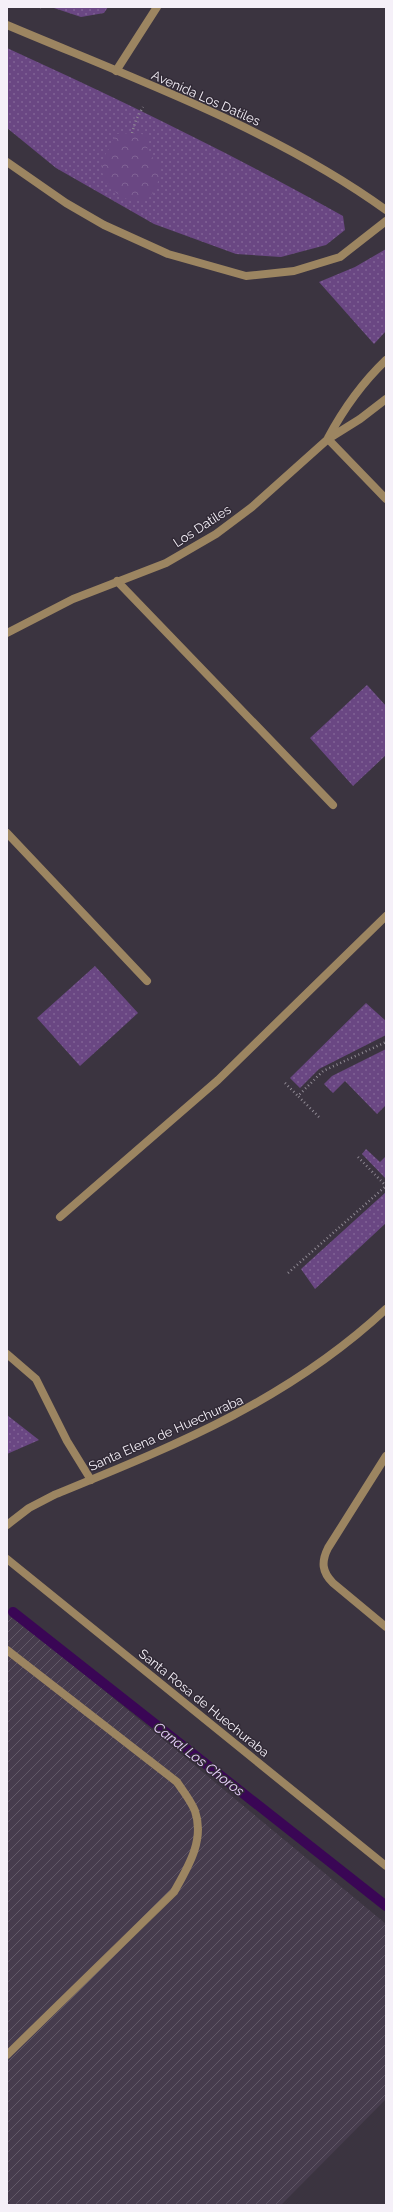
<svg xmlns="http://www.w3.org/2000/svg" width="393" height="2212" viewBox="0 0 393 2212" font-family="Raleway,sans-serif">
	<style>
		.industrial { fill: url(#industrial-furrows) }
		.grass { fill: url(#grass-dots) }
		.forest { fill: url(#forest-crowns) }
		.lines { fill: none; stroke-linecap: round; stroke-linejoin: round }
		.stream { stroke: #3a0655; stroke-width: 10 }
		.path { stroke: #908a94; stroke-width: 2.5; stroke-dasharray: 1 3; stroke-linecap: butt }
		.service { stroke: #9c8561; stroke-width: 8 }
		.minor { stroke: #9c8561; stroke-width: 8 }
		.tertiary { stroke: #9c8561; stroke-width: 8 }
		.labels { text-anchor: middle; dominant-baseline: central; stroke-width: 3; stroke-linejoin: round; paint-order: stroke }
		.street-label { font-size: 13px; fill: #f5f0f8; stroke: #312a36 }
		.water-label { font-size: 14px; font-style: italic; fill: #e9d1fd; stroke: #312a36 }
	</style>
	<defs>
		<pattern id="industrial-furrows" width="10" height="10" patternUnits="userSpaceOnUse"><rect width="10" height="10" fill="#463c4d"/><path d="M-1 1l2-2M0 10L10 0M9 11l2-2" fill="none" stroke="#615867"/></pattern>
		<pattern id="grass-dots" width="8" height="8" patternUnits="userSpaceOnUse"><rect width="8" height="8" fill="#6a4783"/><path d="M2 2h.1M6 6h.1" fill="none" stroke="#806295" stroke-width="1.8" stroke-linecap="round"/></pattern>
		<pattern id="forest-crowns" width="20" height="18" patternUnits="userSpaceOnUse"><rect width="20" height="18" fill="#6a4783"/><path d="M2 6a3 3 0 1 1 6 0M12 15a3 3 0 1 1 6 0" fill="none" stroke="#806295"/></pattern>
	</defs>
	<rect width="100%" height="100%" fill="#3b3440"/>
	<path class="industrial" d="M 7,1610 L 386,1924 L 386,2099 L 281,2205 L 7,2205 Z"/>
	<path class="grass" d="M 51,7 L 108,7 L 104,13 L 81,17 Z
		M 7,48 C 121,100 234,155 343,216 L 345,230 L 326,245 L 281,257 L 236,254 L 154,224 L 56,168 L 7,128 Z
		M 386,249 L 386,331 L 374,344 L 319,282 L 355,267 Z
		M 367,685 L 386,706 L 386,755 L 353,786 L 310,738 Z
		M 95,966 L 138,1013 L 80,1066 L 37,1018 Z
		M 366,1003 L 386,1021 L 386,1035 L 319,1069 L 300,1088 L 290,1078 Z
		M 386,1049 L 386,1105 L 377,1114 L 345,1081 L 333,1093 L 324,1084 L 332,1076 Z
		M 366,1149 L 380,1162 L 386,1156 L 386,1179 L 362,1154 Z
		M 386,1192 L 386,1223 L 315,1289 L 301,1269 Z
		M 7,1415 L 39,1440 L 7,1454 Z"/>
	<path class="forest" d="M 132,133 L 149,135 L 147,151 L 160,166 C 158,231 96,191 102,163 C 105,153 112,143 116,134 Z"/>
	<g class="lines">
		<path class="stream" d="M 13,1612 L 386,1906"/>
		<path class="path" d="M 40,7 L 41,7
			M 132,133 L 136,120 L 143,107
			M 285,1083 L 298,1096
			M 319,1117 L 298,1096 L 323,1071 L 386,1042
			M 358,1157 L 386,1186
			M 288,1273 L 386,1186"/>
		<path class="service" d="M 60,1217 L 218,1080 L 386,916
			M 7,1354 L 36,1379 L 67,1441 L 91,1480
			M 7,1650 L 177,1782 C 183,1791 191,1801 195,1811 C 205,1840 188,1867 174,1892 L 7,2055"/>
		<path class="minor" d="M 7,25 C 132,78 276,130 386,210
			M 116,71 L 157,7
			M 7,162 L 66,203 L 104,225 L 168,254 L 246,276 L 294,271 L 340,257 L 386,221
			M 328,438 C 344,408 362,383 386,360
			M 328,439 L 386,499
			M 117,581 L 333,805
			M 7,633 L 73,599 L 166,563 L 216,534 L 252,507 L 328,439 L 360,419 L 386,399
			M 7,833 L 147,981
			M 386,1456 L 328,1548 C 321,1562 322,1572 333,1583 L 386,1627
			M 7,1525 L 29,1508 L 54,1495 C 176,1445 287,1401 386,1309"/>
		<path class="tertiary" d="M 7,1559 L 386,1866"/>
	</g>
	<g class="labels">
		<g class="street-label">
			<text transform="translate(206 98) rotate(24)">Avenida Los Datiles</text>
			<text transform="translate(202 526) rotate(-33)">Los Datiles</text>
			<text transform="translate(166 1433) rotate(-24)">Santa Elena de Huechuraba</text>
			<text transform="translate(204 1703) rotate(39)">Santa Rosa de Huechuraba</text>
		</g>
		<g class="water-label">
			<text transform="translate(199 1759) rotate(38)">Canal Los Choros</text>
		</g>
	</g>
	<rect width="393" height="2212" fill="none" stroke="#f5f0f8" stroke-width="16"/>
</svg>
